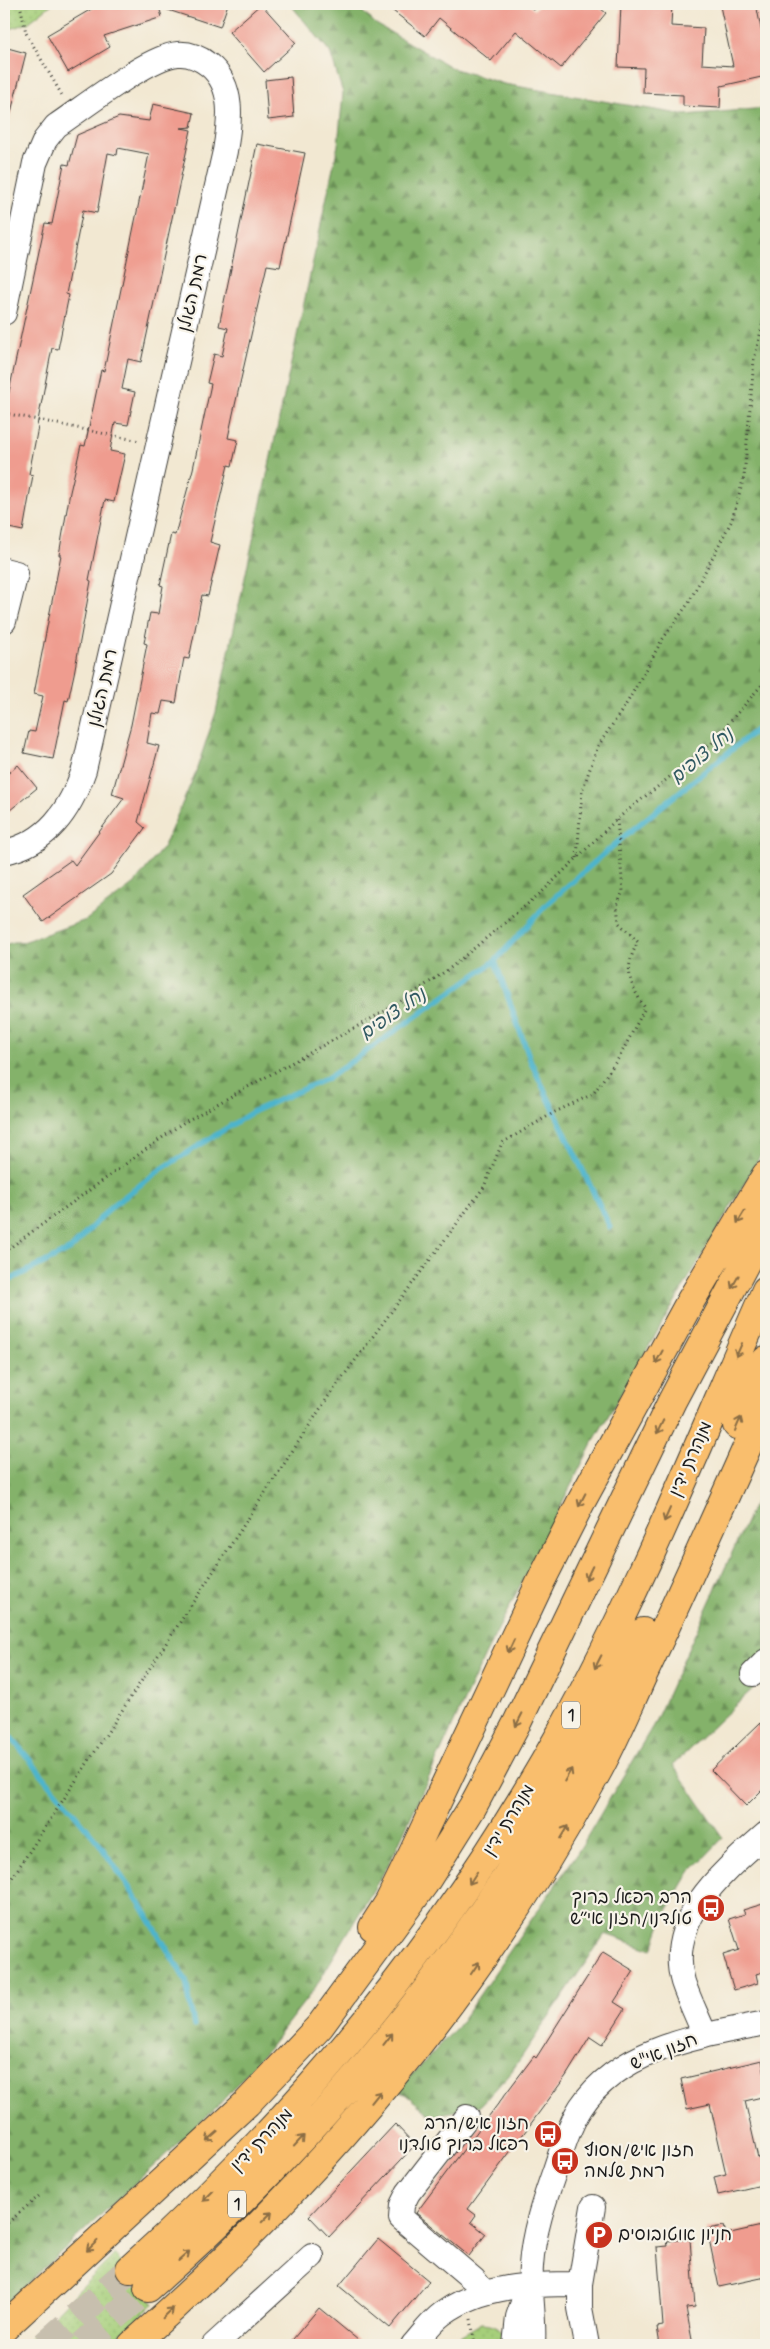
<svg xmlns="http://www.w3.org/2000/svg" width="770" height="2349" viewBox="0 0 770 2349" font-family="Mynerve,'Playpen Sans Hebrew',sans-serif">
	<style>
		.green { fill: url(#green-dots); stroke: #61764b }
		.forest { fill: url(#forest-firs); stroke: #506743 }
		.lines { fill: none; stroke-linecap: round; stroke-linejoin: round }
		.stream { stroke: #4eb4cc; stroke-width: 5.5 }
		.building { fill: #ef9c8f }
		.highway-tunnel { stroke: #c7bfae; stroke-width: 28; stroke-dasharray: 28 14; stroke-linecap: butt }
		.minor-casing { stroke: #3c3b37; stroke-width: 26 }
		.highway-casing { stroke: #3c3b37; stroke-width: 30 }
		.path { stroke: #3c3b37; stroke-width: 3; stroke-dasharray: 1 4; stroke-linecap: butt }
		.minor { stroke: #fff; stroke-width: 24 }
		.highway { stroke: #f9be6d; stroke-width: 28 }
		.oneway { stroke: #8a6d44 }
		.labels { text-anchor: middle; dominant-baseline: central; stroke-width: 4.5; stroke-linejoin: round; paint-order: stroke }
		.shield { fill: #f7f3e8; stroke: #5e5c59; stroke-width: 1 }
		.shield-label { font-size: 16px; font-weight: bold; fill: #1c1c1c }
		.street-label { font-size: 18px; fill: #1c1c1c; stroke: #f7f3e8 }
		.poi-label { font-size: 18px; fill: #1c1c1c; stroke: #f7f3e8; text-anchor: end }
		.water-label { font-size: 19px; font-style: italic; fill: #305962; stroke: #f7f3e8 }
	</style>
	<defs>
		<pattern id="green-dots" width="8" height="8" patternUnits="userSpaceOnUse" patternTransform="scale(1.25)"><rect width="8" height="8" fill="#a6cf7a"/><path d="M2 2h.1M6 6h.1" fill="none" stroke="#8eb169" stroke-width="1.8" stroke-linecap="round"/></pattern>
		<pattern id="forest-firs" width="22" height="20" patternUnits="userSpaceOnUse" patternTransform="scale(1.25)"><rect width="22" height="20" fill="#84b26a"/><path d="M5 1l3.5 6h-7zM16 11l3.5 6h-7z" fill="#6b9056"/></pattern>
	</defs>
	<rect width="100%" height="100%" fill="#f7f3e8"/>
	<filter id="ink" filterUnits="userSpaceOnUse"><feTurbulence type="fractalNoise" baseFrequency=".02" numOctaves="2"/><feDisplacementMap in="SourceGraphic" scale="10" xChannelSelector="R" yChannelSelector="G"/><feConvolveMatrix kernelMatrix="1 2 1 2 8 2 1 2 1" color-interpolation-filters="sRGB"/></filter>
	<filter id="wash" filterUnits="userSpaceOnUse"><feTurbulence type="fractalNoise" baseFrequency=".0096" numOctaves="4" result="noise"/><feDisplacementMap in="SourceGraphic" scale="20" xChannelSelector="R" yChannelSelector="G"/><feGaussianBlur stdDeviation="1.12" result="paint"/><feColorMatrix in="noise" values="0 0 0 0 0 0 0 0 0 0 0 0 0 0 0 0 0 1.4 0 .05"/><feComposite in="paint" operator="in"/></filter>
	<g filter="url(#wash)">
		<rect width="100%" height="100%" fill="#f2e8d2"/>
		<path class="green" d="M 4,4 L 52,4 L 28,23 L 4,31 Z
			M 115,2254 L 154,2304 L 108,2345 L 24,2345 Z
			M 482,2323 C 497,2324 506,2329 503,2345 L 444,2345 Z"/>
		<path class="forest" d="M 290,4 L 354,4 L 376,24 L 452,68 L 504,84 L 685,115 L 766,108 L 766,1146 L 593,1442 L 485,1655 L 391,1860 L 315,1988 L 270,2046 L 218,2106 L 4,2305 L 4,945 L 14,942 L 23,942 L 86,920 L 134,884 L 164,846 L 195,774 L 216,712 L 338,145 L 343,93 L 330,52 Z
			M 766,1478 L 766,1676 L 673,1765 L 723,1838 L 690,1872 L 664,1916 L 652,1950 L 605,1934 L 512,2071 L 481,2105 L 432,2116 L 399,2089 L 458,2026 L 578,1852 L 654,1724 Z"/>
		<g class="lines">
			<path class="stream" d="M 495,961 L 531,1062 L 610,1227
				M 4,1283 L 71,1249 L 112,1206 L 160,1170 L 254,1111 L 328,1078 L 495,961 L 548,903 L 621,839 L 766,722
				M 4,1729 L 98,1842 L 141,1905 L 186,1981 L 194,2026"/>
		</g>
		<g id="blocks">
			<path class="building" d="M 100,4 L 228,4 L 220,27 L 159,7 L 162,17 L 104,36 L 110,47 L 68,72 L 47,35 Z
				M 261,4 L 296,43 L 264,72 L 229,32 Z
				M 384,4 L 527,4 L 534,10 L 540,4 L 595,4 L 606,13 L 561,68 L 516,31 L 491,61 L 439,18 L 425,36 Z
				M 621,4 L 672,4 L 671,26 L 704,28 L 702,64 L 733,66 L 720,6 L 731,4 L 756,4 L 766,53 L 766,76 L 721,86 L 720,108 L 683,106 L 683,95 L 643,93 L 644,68 L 618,67 Z
				M 4,47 L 26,53 L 9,120 L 4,119 Z
				M 291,77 L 294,117 L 268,120 L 265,80 Z
				M 153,104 L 194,113 L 191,127 L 181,128 L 191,130 L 141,362 L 128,359 L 122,389 L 135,392 L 128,425 L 115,423 L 110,451 L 125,454 L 114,502 L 105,500 L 89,580 L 91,581 L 74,674 L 68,701 L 65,700 L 53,759 L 24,753 L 29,731 L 35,732 L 43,696 L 34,694 L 61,555 L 59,555 L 70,492 L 81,445 L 85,446 L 101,370 L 104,371 L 149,154 L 118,148 L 117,155 L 108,153 L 97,213 L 83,210 L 66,294 L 69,295 L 58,349 L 52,348 L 37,426 L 38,427 L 29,474 L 33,475 L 23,531 L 4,527 L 4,415 L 45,223 L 52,224 L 64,164 L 69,165 L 77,135 L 119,117 L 149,121 Z
				M 257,144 L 305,153 L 280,267 L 267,265 L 233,414 L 228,438 L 238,440 L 232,466 L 228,465 L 210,542 L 220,545 L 208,596 L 202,595 L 189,659 L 184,658 L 176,703 L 163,701 L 160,714 L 152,713 L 147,743 L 159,746 L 138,822 L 145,828 L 111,874 L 43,922 L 23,894 L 71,860 L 75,865 L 124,798 L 112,794 L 131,725 L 147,644 L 144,643 L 150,613 L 158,614 L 163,586 L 160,585 L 171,534 L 175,535 L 193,469 L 211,384 L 207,383 L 214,354 L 222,356 L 228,328 L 219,326 Z
				M 18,765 L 37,788 L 4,815 L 4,777 Z
				M 760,1723 L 766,1730 L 766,1786 L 746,1806 L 711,1770 Z
				M 763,1904 L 766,1914 L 766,1971 L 756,1974 L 758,1983 L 734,1990 L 723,1955 L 739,1950 L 729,1919 L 745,1914 L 743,1910 Z
				M 603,1952 L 634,1971 L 614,2002 L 625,2009 L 602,2045 L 590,2037 L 566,2076 L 468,2209 L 476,2215 L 471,2222 L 486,2234 L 469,2256 L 416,2213 L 534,2056 L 536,2058 Z
				M 762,2060 L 766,2082 L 766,2096 L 745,2101 L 758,2158 L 766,2156 L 766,2184 L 718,2195 L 714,2177 L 726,2174 L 710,2104 L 687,2109 L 681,2079 Z
				M 395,2124 L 415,2145 L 329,2237 L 309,2216 Z
				M 766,2225 L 766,2277 L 719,2287 L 707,2229 L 724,2226 L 726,2234 Z
				M 378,2239 L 429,2281 L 390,2328 L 339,2286 Z
				M 690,2239 L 695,2307 L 686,2308 L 693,2345 L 660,2345 L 657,2327 L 663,2326 L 657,2247 L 668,2246 L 667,2241 Z
				M 319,2308 L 364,2345 L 288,2345 Z"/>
		</g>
	</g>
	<g filter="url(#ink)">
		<use href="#blocks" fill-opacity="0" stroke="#3c3b37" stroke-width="1"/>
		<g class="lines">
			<path class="highway-tunnel" d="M 45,2345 L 130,2269
				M 83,2345 L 148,2288"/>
			<defs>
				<path id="minor" d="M 4,313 L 35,163 L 45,140 L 56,126 C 83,108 149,56 178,54 C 190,53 200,58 209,65 C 235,86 230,122 225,151 L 84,770 C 70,810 48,843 4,852
					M 4,570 L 16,573 L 4,621
					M 753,1674 L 766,1661
					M 705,2035 C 698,2018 689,2000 683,1982 C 665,1919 724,1871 766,1834
					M 467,2117 L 408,2193 L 402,2205 L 401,2218 L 474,2280 L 484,2292
					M 214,2345 L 312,2256
					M 413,2345 C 422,2335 431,2322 442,2314 C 483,2284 532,2284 580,2284
					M 515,2345 L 518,2317 L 528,2288
					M 533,2345 C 535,2318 529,2292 531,2266 C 533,2233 544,2201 555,2170 C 562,2149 569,2126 581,2107 C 621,2047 701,2036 766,2023
					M 587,2345 L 580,2308 L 580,2284 L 593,2207"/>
				<path id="highway" d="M 737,1425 L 766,1360
					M 373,1927 L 389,1902 L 413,1853 L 541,1581 L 581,1502 L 691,1300 L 766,1175
					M 130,2269 C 303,2113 449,1934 562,1731 C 641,1589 701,1437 766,1290
					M 148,2288 C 355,2106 526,1883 643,1632
					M 4,2328 L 247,2103 L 320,2026 L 424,1884 L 473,1806 L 516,1725 L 672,1401 L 766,1224
					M 132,2345 C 316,2183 478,1993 595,1776 C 613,1744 627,1710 642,1677 C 685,1587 725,1496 766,1405"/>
			</defs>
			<use href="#minor" class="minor-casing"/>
			<use href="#highway" class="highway-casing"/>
			<path class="path" d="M 20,4 L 26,33 L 63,97
				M 4,413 L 140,441
				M 577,858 L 582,791 L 598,746 L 627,703 L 662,640 L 688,604 L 732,520 L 744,477 L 754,360 L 766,310
				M 4,1252 L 181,1124 L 394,1006 L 449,969 L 542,892 L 617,819 L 711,744 L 766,680
				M 4,1890 L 328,1397 L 484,1187 L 502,1143 L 555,1112 L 593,1094 L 620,1056 L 645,1008 C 629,983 623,969 638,942 L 619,923 L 617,906 L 623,891 L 617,819
				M 4,2226 L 39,2196
				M 471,2319 L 475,2345"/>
			<use href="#minor" class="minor"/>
			<use href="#highway" class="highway"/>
		</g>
		<defs><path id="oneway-shaft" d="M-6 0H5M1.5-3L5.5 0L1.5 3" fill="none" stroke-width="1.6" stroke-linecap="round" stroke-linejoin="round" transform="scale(1.25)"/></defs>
		<g class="oneway">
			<use href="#oneway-shaft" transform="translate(741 1217) rotate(121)"/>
			<use href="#oneway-shaft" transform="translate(735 1282) rotate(119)"/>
			<use href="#oneway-shaft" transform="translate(739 1350) rotate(114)"/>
			<use href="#oneway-shaft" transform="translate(659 1357) rotate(119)"/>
			<use href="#oneway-shaft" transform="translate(738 1424) rotate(-66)"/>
			<use href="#oneway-shaft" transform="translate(660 1427) rotate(116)"/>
			<use href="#oneway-shaft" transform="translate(582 1500) rotate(117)"/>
			<use href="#oneway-shaft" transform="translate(667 1515) rotate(114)"/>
			<use href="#oneway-shaft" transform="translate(589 1573) rotate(116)"/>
			<use href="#oneway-shaft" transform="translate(511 1646) rotate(115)"/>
			<use href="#oneway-shaft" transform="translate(598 1662) rotate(117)"/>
			<use href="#oneway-shaft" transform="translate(519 1720) rotate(117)"/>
			<use href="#oneway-shaft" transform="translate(568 1775) rotate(-60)"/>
			<use href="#oneway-shaft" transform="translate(564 1832) rotate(-59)"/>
			<use href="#oneway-shaft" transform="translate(473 1878) rotate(123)"/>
			<use href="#oneway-shaft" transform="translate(475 1968) rotate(-56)"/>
			<use href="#oneway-shaft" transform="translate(388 2039) rotate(-52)"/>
			<use href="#oneway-shaft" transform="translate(376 2097) rotate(-51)"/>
			<use href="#oneway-shaft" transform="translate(212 2136) rotate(139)"/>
			<use href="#oneway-shaft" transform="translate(299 2141) rotate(-47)"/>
			<use href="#oneway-shaft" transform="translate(208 2196) rotate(135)"/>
			<use href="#oneway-shaft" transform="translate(267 2217) rotate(-45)"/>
			<use href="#oneway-shaft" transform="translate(92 2246) rotate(137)"/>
			<use href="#oneway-shaft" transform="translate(184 2256) rotate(-41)"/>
			<use href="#oneway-shaft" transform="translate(168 2313) rotate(-44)"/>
		</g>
	</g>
	<defs>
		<symbol id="bus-disc" viewBox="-11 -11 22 22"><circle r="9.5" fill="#c8321e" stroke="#f7f3e8"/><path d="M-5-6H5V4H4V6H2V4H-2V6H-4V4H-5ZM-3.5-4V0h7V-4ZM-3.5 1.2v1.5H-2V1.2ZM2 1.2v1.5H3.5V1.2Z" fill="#fff"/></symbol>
		<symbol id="parking-disc" viewBox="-11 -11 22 22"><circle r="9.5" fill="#c8321e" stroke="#f7f3e8"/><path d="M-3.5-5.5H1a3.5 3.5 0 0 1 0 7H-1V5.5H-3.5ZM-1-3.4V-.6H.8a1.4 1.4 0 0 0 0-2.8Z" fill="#fff"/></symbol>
	</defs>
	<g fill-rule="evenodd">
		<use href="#bus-disc" x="695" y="1892" width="32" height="32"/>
		<use href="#bus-disc" x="532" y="2118" width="32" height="32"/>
		<use href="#bus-disc" x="549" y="2145" width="32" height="32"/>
		<use href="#parking-disc" x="583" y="2219" width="32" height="32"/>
	</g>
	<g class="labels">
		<g class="shield">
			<rect x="562" y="1701.5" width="18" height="27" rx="4"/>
			<rect x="228" y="2190.5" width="18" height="27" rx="4"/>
		</g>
		<g class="shield-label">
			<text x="571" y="1715">1</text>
			<text x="237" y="2204">1</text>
		</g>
		<g class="street-label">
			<text transform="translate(193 293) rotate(-77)">רמת הגולן</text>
			<text transform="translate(103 688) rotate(-77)">רמת הגולן</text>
			<text transform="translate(691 1459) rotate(-66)">מנהרת ידין</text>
			<text transform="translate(509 1820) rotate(-58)">מנהרת ידין</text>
			<text transform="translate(664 2052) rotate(-22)">חזון אי"ש</text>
			<text transform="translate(262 2140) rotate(-46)">מנהרת ידין</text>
		</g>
		<g class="poi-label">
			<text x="692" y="1898">הרב רפאל ברוך<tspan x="692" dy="21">טולדנו/חזון אי״ש</tspan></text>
			<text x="529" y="2124">חזון איש/הרב<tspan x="529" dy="21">רפאל ברוך טולדנו</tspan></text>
			<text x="584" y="2151" text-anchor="start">חזון איש/מסוף<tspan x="584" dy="21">רמת שלמה</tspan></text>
			<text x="618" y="2235" text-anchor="start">חניון אוטובוסים</text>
		</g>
		<g class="water-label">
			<text transform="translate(702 756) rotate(-40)">נחל צופים</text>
			<text transform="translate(393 1014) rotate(-35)">נחל צופים</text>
		</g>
	</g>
	<rect width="770" height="2349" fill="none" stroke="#f7f3e8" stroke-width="20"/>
</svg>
